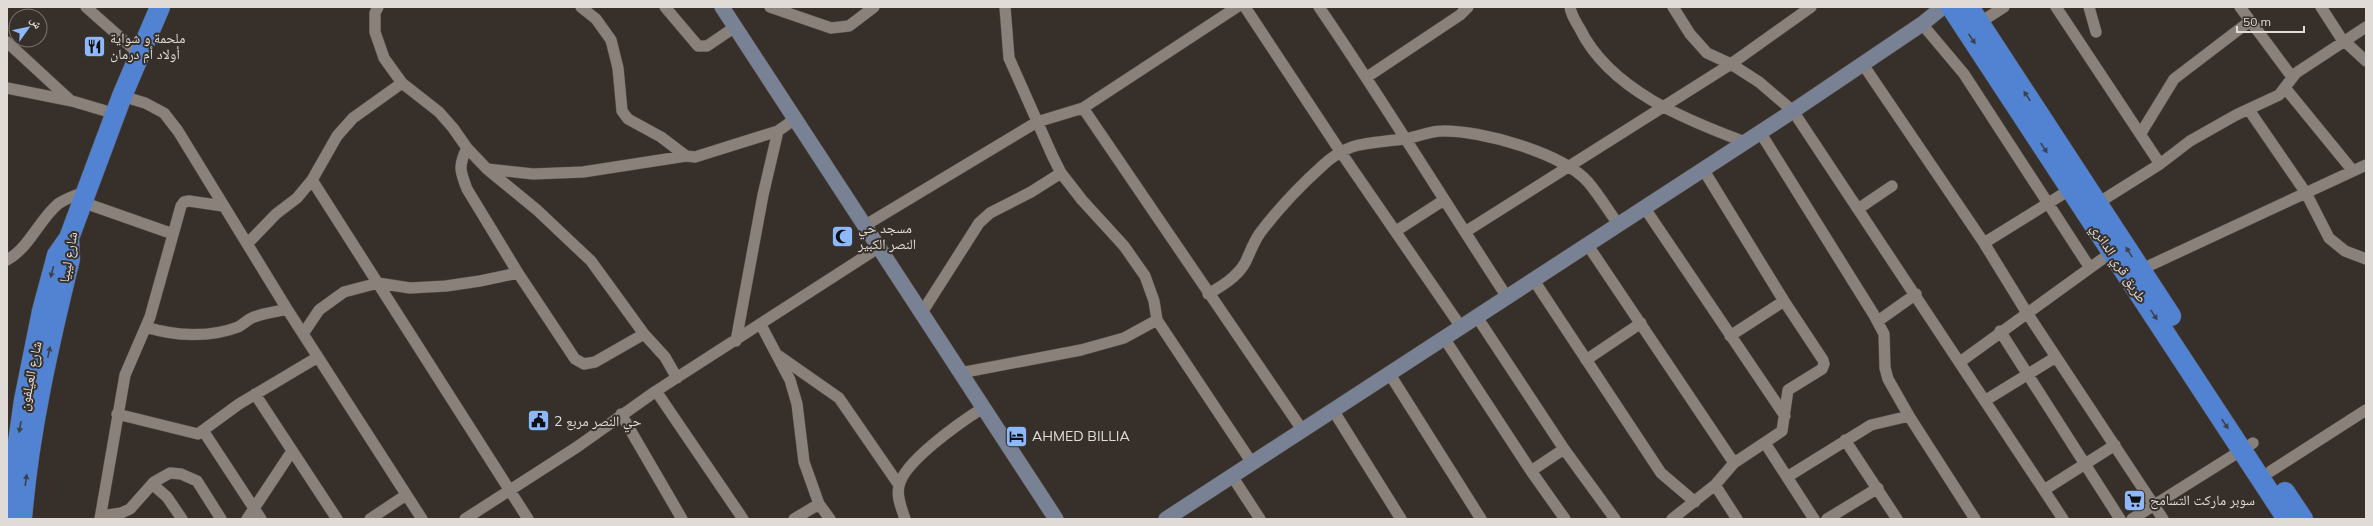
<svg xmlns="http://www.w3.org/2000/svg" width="2373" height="526" viewBox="0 0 2373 526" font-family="Mulish,'Noto Naskh Arabic',sans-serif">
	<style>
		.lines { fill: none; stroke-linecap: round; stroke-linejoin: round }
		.street-casing { stroke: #554f4a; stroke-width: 12 }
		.secondary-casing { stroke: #554f4a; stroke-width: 16 }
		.highway-casing { stroke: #554f4a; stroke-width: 21 }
		.street { stroke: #8a817a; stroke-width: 11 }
		.secondary { stroke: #798294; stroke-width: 15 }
		.highway { stroke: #5183d2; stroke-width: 20 }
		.oneway { fill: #3c414c }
		.labels { text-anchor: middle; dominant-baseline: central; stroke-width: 4; stroke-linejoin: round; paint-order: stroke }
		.poi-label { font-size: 14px; fill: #e0dbd7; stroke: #37302a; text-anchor: start }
		.street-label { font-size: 14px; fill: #e0dbd7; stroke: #37302a }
	</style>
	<rect width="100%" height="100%" fill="#37302a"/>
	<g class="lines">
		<defs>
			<path id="street" d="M 86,7 L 139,54
				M 378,7 L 375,13 L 375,32 L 384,58 L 402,83 L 439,112 L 453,128 L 467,148 L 487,169 L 537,210 L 591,261 L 644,334 L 665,357 L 677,378
				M 581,7 L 596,19 L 611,40 L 618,68 L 622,111 L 628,119 L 661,137 L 686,156
				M 665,7 L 698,46 L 707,46 L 735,27
				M 770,7 L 831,28 L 849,26 L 874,7
				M 1005,7 L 1009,58 L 1052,155 L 1061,173 L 1082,200 L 1124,246 L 1145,276 L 1154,301 L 1157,320 L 1252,463
				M 1245,7 L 1340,151 L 1461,327
				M 1319,7 C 1384,102 1444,201 1507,297
				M 1570,7 C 1571,15 1576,22 1580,29 C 1610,90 1686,120 1745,142
				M 1673,7 L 1690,34 L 1707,53 L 1731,64 L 1759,82 L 1793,111 L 2063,519
				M 2056,7 L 2160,164
				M 2089,7 L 2096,32
				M 2240,7 L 2292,77
				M 2321,7 L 2341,38 L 2366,61
				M 1979,23 L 2004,7
				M 1922,24 L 1964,74 L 2090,268
				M 7,42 L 71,101
				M 1862,63 L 1984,243 L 2027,313 L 2163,519
				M 1367,77 L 1460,15 L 1468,7
				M 7,88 L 72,101 L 116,114
				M 2286,89 L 2353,171
				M 122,96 L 145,103 L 164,113 L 178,131 L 287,309 L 422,519
				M 1083,108 L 1303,431
				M 2249,110 L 2306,193 L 2329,238 L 2345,251 L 2366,259
				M 1760,132 L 1874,315 L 1884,334 L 1885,368 L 1888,379 L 1909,416 L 1975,519
				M 2141,133 L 2174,79 L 2250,21
				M 467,148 C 458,166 460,171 467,189 L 518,273 L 575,359 L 584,364 L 595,362 L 644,334
				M 487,169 L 533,174 L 583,172 L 686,156 L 695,157 L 778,131 L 795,119
				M 312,180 L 528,519
				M 82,202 L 173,234
				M 2098,203 L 2160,164 L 2190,141 L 2236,115 L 2279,95 L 2296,73 L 2366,27
				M 1644,207 L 1785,416
				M 1858,209 L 1892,186
				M 864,226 L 1037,122 L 1083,108 L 1237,7
				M 1396,231 L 1444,200
				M 1465,232 L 1731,64 L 1811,7
				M 1984,243 L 2071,189
				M 247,244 L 276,214 L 297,198 L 312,180 L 337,136 L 353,118 L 402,83
				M 1587,244 L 1734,463
				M 7,260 C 29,248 39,220 58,204 C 66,198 77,195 87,191
				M 2140,270 L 2366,165
				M 1533,279 L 1661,473 L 1695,502
				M 1208,294 C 1222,286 1237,277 1245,263 C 1250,253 1253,243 1260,233 C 1276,212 1301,185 1321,167 C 1349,140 1368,144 1404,139 C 1417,137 1430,131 1442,131 C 1481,130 1562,153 1588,182 C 1599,195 1608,210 1618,224
				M 921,314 L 979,223 L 990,213 L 1031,192 L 1061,173
				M 1477,317 L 1564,449 L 1615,519
				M 1878,321 L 1916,294
				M 761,325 L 790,380 L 797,404 L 804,462 L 819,504 L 830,519
				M 146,327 C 174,336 210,338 238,327 C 244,324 248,319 254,317 C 265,313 276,312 287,309
				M 2000,331 L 2120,519
				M 303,334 L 319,310 L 344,292 L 378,283 L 410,288 L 446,286 L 480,281 L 518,273
				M 1730,336 L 1784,301
				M 1444,338 L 1531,471 L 1564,449
				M 736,341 L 763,195 L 778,131
				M 779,356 L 839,398 L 899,485
				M 1586,360 L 1641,323
				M 1960,362 L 2112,252
				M 960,373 L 1081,350 L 1124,338 L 1157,320
				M 1389,373 L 1481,519
				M 656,391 L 743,519
				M 255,394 L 337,519
				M 1986,400 L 2056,357
				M 1333,410 L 1401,519
				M 117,414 L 198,434 L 239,404 L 318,357
				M 621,414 L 682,519
				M 204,432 L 261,519
				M 1845,440 L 1897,519
				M 1765,443 L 1814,519
				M 1531,471 L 1565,519
				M 2271,471 L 2366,410
				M 1232,476 L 1260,519
				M 1787,477 L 1871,425 L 1909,416
				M 152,484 L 167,497 L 182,519
				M 1715,485 L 1737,519
				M 2044,490 L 2115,445
				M 101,516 L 121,513 L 130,509 L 154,482 L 170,473 L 181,474 L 197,481 L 221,519
				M 100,519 L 125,375 L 150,317 L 181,206 L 184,202 L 189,201 L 223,206
				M 247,519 L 292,451
				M 370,519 L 406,495
				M 465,519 L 577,447 L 656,391 L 878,248
				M 794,519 L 819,504
				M 905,519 C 902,509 896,497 899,486 C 903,462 962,421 983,408
				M 1672,519 L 1715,485 L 1734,463 L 1782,431 L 1788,390 L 1822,369 L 1824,364 L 1823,360 L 1784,301 L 1703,169
				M 1827,519 L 1878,488
				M 2132,519 L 2253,443"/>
			<path id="secondary" d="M 722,7 L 1056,519
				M 1166,519 L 1793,111 L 1922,24 L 1943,7"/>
			<path id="highway" d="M 1951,7 L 2287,519
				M 1969,7 L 2171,316
				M 2285,492 L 2303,519
				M 7,519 L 24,400 L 42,311 L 57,255 L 69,238
				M 22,519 C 29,431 49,345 70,259 L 69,238 L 122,96 L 160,7"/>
		</defs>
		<use href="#street" class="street-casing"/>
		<use href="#secondary" class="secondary-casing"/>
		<use href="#highway" class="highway-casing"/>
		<use href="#street" class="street"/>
		<use href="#secondary" class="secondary"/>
		<use href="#highway" class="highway"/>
	</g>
	<defs><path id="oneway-solid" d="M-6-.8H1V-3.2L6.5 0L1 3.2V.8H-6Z"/></defs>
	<g class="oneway">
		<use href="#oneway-solid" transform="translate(1972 39) rotate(56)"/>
		<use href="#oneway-solid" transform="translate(2027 96) rotate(-123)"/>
		<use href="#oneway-solid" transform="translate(2044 148) rotate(57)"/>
		<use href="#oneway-solid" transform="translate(2129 252) rotate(-122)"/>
		<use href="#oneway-solid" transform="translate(52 272) rotate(104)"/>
		<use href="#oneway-solid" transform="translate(2154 315) rotate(57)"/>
		<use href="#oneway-solid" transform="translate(49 352) rotate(-78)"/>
		<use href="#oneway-solid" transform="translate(2225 424) rotate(57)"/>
		<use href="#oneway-solid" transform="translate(20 427) rotate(99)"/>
		<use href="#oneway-solid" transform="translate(26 480) rotate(-82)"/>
	</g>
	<defs>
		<symbol id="restaurant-square" viewBox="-11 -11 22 22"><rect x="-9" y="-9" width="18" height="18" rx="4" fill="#8db9fc" stroke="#37302a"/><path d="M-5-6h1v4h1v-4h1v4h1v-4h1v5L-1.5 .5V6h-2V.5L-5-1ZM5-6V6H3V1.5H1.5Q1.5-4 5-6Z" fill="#111"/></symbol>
		<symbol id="mosque-square" viewBox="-11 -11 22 22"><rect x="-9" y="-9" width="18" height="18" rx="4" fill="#8db9fc" stroke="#37302a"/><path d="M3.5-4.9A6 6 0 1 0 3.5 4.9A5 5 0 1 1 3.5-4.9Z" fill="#111"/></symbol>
		<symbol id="civic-square" viewBox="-11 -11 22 22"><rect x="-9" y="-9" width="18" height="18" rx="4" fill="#8db9fc" stroke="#37302a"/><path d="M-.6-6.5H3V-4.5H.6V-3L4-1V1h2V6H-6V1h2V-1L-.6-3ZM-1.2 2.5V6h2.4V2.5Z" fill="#111"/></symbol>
		<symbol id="hotel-square" viewBox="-11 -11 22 22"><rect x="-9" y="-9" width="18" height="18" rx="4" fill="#8db9fc" stroke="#37302a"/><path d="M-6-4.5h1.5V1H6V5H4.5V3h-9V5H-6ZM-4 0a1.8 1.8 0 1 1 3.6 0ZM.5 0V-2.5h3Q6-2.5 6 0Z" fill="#111"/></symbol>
		<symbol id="supermarket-square" viewBox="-11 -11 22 22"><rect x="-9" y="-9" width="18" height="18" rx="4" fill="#8db9fc" stroke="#37302a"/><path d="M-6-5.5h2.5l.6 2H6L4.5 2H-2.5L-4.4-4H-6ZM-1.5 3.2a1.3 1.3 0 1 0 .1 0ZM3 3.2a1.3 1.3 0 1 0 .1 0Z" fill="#111"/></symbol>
	</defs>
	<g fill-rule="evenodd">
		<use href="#restaurant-square" x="82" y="34" width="25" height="25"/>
		<use href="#mosque-square" x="830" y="224" width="25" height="25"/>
		<use href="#civic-square" x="526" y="408" width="25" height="25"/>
		<use href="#hotel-square" x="1004" y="424" width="25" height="25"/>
		<use href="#supermarket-square" x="2122" y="488" width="25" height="25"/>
	</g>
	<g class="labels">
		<g class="poi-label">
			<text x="110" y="38">ملحمة و شواية<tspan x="110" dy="16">أولاد أم درمان</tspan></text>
			<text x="858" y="228">مسجد حي<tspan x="858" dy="16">النصر الكبير</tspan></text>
			<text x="554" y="421">حي النصر مربع 2</text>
			<text x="1032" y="436">AHMED BILLIA</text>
			<text x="2150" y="500">سوبر ماركت التسامح</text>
		</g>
		<g class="street-label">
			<text transform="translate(68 257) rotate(-80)">شارع ليبيا</text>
			<text transform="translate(2119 263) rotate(57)">طريق قري الدائري</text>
			<text transform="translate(30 376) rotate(-79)">شارع العيلفون</text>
		</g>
	</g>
	<rect width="2373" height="526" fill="none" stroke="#e0dbd7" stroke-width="16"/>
	<g transform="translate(28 28) rotate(57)"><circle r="19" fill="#37302a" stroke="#7b746f"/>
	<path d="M0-3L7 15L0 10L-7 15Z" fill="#8db9fc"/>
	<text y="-6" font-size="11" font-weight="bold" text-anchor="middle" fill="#e0dbd7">ش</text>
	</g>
	<path d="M2237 26v6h67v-6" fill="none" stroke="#e0dbd7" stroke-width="2"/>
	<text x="2243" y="26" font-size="12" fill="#e0dbd7" stroke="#37302a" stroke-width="3" paint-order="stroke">50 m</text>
</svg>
